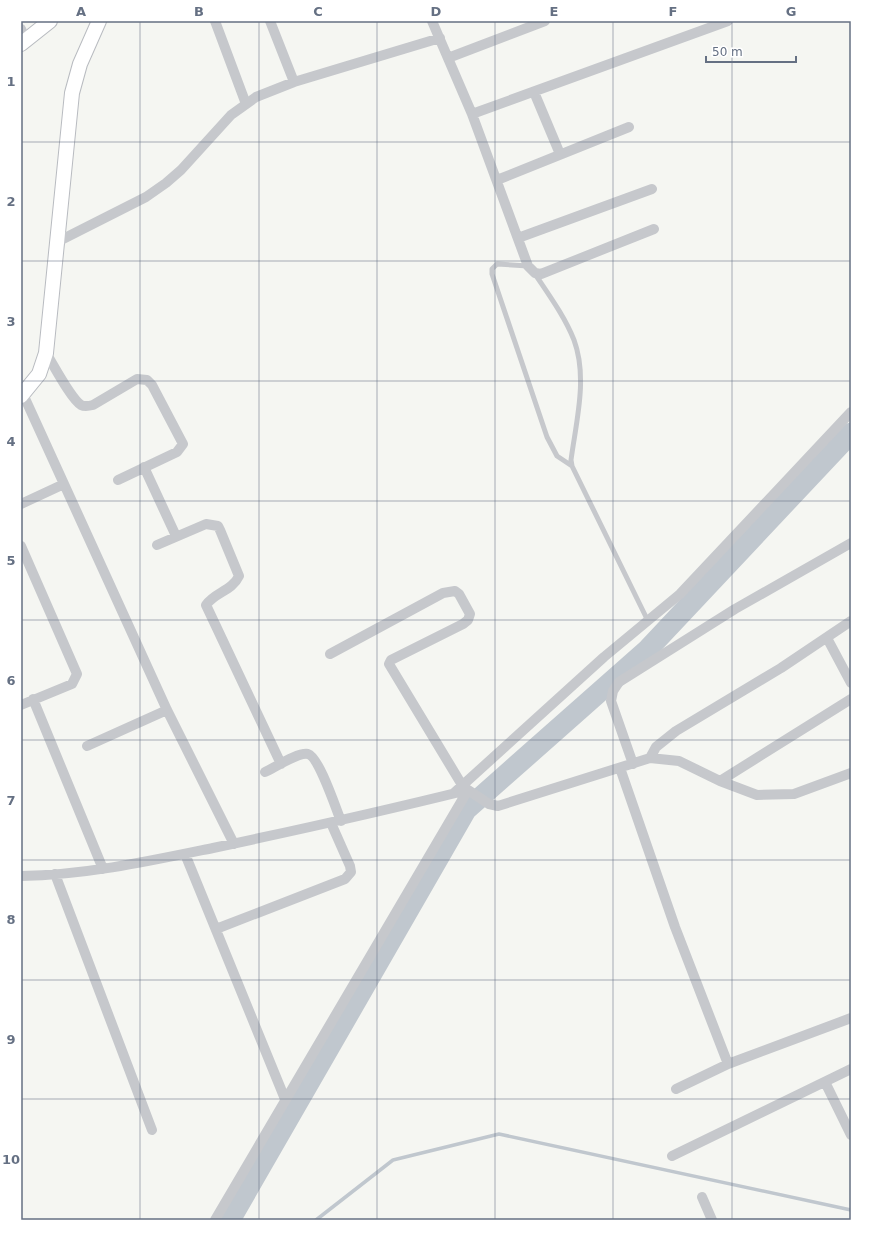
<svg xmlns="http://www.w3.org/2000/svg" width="872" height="1241" viewBox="0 0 872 1241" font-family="'DejaVu Sans',sans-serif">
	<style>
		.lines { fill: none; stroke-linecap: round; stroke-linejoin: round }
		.stream { stroke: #c0c7ce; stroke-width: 3.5 }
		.river { stroke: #c0c7ce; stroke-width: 21 }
		.secondary-casing { stroke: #b8bbc0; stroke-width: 16 }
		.lane { stroke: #c6c8cc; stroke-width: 5 }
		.street { stroke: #c6c8cc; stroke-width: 10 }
		.secondary { stroke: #fff; stroke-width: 14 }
		.grid { fill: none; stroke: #657083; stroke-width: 1; stroke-opacity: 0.55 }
		.neatline { fill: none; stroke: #657083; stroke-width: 1.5 }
		.grid-label { font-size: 13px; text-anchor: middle; font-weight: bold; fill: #657083 }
	</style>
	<rect width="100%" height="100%" fill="#f5f6f2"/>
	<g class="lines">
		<path class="stream" d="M 316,1220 L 393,1160 L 499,1134 L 851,1210"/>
		<path class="river" d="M 230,1220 L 466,810 L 648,649 L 851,433"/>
		<defs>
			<path id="secondary" d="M 21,44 L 50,21
				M 21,396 L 39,374 L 46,353 L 72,93 L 80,64 L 99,21"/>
		</defs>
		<use href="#secondary" class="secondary-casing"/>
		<path class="lane" d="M 528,266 L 497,264 L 492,269 L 492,274 L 547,437 L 557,456 L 572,466
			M 535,274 C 549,295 565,317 574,340 C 588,378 576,422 571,460 L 572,466 L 648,621"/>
		<path class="street" d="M 215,21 L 246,104
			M 270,21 L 294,82
			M 432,21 L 472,114 L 528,266 L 535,273 L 541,274 L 654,229
			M 21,29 L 26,40
			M 448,58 L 545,21
			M 534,92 L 560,154
			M 472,114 L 728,21
			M 497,180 L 629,127
			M 518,238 L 652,189
			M 57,242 L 146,197 L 166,183 L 181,170 L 231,115 L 256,97 L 294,82 L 440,38
			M 46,353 C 53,364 71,399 81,405 C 85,407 89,406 93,405 L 137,379 L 147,380 L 152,385 L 183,444 L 177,452 L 118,480
			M 23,394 L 167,710 L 234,844
			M 144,467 L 176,536
			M 21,504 L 64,484
			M 157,545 L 206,524 L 218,526 L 220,530 L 239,576 C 232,591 215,592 206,605 L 281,764
			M 21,546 L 77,674 L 72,684 L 21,705
			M 827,638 L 851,683
			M 330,654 L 443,593 L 455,591 L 459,594 L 470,614 L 468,620 L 463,624 L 391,660 L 389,664 L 462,785
			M 33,699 L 103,869
			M 87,746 L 167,710
			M 650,758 L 656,747 L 676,731 L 781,668 L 851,621
			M 633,764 L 611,701 L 613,691 L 619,682 L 735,609 L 851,543
			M 620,768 L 675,927 L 728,1064
			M 265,772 C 274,768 298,752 308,754 C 319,757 336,809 341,821
			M 720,781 L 851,699
			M 454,793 L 604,657 L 680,594 L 851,412
			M 185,854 L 285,1099
			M 55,874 L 152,1130
			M 21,876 C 86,875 150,861 213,848 C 298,830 383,811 468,790 L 489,804 L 498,806 L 650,758 L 679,761 L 720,781 L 757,795 L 794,794 L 851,773
			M 216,929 L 345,879 L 351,872 L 350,866 L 331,823
			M 825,1082 L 851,1135
			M 676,1089 L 728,1064 L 851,1018
			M 672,1156 L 851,1069
			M 702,1197 L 712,1220
			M 215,1220 L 468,790"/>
		<use href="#secondary" class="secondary"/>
	</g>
	<path class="grid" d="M 140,21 L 140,1220M 259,21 L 259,1220M 377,21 L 377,1220M 495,21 L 495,1220M 613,21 L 613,1220M 732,21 L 732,1220M 21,142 L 851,142M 21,261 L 851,261M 21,381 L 851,381M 21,501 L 851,501M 21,620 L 851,620M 21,740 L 851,740M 21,860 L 851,860M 21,980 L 851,980M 21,1099 L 851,1099"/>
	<rect width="872" height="1241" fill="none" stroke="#ffffff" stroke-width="44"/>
	<path d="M706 56v6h90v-6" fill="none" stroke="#657083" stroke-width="2"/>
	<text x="712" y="56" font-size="12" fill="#657083" stroke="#ffffff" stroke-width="3" paint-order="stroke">50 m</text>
	<rect x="22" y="22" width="828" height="1197" class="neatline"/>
	<g class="grid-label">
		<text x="81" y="16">A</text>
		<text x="199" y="16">B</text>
		<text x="318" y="16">C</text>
		<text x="436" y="16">D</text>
		<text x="554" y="16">E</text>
		<text x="673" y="16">F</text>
		<text x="791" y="16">G</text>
		<text x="11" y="86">1</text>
		<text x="11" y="206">2</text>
		<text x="11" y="326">3</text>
		<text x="11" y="446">4</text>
		<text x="11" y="565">5</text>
		<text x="11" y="685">6</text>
		<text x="11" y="805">7</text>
		<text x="11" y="924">8</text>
		<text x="11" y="1044">9</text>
		<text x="11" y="1164">10</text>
	</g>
</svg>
